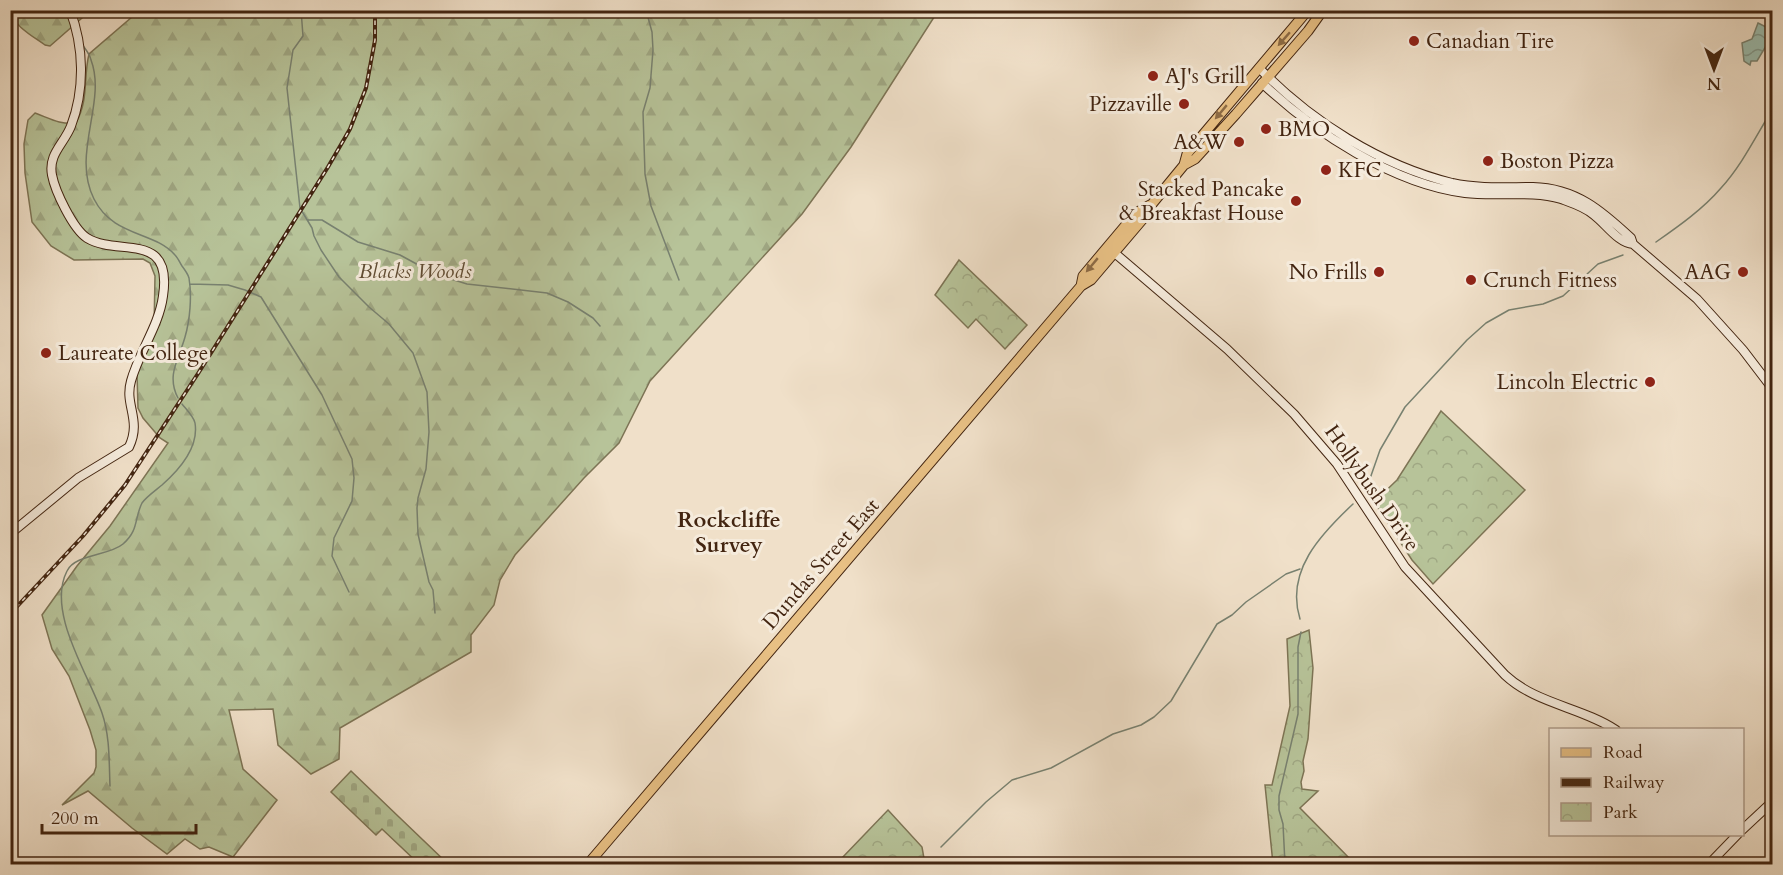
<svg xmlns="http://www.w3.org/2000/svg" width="1783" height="875" viewBox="0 0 1783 875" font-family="Cardo,serif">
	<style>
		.forest { fill: url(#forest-firs); stroke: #7d7455; stroke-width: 1.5 }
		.cemetery { fill: url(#cemetery-stones); stroke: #7d7455; stroke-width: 1.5 }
		.park { fill: url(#park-crowns); stroke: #7d7455; stroke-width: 1.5 }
		.water { fill: url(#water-waves); stroke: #788170; stroke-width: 1.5 }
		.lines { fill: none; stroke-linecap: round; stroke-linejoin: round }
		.stream { stroke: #788170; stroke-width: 1.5 }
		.secondary-casing { stroke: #432511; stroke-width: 10 }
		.primary-casing { stroke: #432511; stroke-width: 11 }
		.secondary { stroke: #f5ebdc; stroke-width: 8 }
		.primary { stroke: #e8c084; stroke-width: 9 }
		.rail-casing { stroke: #432511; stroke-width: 4 }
		.rail { stroke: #f5ebdc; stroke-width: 1.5; stroke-dasharray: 4.5; stroke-linecap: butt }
		.oneway { fill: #8d6b45 }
		.poi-dot { fill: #8f2418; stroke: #f5ebdc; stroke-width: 2 }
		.labels { text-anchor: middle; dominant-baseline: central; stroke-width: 6; stroke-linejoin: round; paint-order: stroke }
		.poi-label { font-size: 21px; fill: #432511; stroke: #f5ebdc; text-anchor: start }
		.park-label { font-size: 21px; font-style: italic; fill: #604c33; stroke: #f5ebdc }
		.street-label { font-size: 21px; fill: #432511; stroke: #f5ebdc }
		.neighbourhood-label { font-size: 22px; font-weight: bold; fill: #432511; stroke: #f5ebdc }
	</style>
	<defs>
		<pattern id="forest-firs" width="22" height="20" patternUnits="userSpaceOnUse" patternTransform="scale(1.5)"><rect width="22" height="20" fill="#b7c399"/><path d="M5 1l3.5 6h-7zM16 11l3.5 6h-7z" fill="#9fa783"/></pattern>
		<pattern id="cemetery-stones" width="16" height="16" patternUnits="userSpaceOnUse" patternTransform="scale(1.5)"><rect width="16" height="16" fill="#b7c399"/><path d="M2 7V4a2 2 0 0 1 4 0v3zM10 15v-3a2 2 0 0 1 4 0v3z" fill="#9fa783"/></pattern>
		<pattern id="park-crowns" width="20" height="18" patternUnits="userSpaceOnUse" patternTransform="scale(1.5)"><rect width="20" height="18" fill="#b7c399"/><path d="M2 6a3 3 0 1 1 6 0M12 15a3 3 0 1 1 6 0" fill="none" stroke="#9fa783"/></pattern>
		<pattern id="water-waves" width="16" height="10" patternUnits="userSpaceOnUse" patternTransform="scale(1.5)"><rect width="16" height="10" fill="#9bbeb0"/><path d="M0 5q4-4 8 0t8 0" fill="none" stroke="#809a8e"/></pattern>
	</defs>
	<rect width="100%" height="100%" fill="#f0e0c9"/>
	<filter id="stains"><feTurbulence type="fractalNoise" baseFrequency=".00333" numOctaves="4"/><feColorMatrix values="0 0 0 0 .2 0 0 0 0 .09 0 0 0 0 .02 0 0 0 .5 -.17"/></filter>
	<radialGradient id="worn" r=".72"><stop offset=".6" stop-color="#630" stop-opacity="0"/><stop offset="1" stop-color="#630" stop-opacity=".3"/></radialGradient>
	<path class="forest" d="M 11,11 L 90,11 L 50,46 L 45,45 C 34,37 12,25 11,11 Z
		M 139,11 L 938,11 L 851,147 L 802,214 L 650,381 L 619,443 L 584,478 L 515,555 L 500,580 L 494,605 L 471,635 L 471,652 L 340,728 L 339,759 L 311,774 L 278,745 L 273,709 L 229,710 L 243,769 L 277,800 L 233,857 L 209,847 L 200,849 L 185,839 L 167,854 L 132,828 L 88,791 L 62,805 L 94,773 L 96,767 L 96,750 L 90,730 L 69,676 L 52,649 L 42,615 L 77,566 L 110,526 L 168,443 L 160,438 L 143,418 L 138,408 L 137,373 L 154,328 L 155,276 L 150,263 L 143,259 L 74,260 L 51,246 L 32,222 L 25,173 L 24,144 L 28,120 L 35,113 C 49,118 60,125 76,123 C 89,99 83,79 89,54 Z"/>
	<path class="cemetery" d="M 351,771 L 448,864 L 419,864 L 382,829 L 376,835 L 331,792 Z"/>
	<path class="park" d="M 959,260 L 1027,325 L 1005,349 L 976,319 L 968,328 L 935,295 Z
		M 1441,411 L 1525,490 L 1433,584 L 1412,560 L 1374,502 L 1397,480 Z
		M 1309,630 L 1313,668 L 1308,739 L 1303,761 L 1304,771 L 1301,782 L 1302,789 L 1318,791 L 1300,808 L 1355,864 L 1273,864 L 1265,785 L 1272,785 L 1290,706 L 1287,639 Z
		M 888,810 L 922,847 L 925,864 L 846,864 L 841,859 Z"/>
	<path class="water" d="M 1758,23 L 1772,30 L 1772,36 L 1757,61 L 1751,61 L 1750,65 L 1744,61 L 1742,43 L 1752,39 Z"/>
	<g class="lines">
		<path class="stream" d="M 301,10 L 303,36 L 293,50 L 287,88 L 300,208 L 312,228 L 314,236 L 321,250 L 339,277 L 369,307 L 389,324 L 413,353 L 427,392 L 429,432 L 426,469 L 418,498 L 417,508 L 418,534 L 429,582 L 433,590 L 435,613
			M 646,10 L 652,32 L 653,50 L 650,88 L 643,112 L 645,174 L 651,206 L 679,280
			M 82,44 C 85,49 90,54 91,60 C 107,102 71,154 94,199 C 113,237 154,231 175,255 C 178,258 180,263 182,266 C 185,270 188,274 189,278 C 192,296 190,320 185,337 C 179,359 166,375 178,398
			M 308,220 L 322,220 L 358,242 L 400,255 L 435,274 L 467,284 L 547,293 L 568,302 L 593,318 L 600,326
			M 1656,242 C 1679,226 1703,209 1721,188 C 1742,165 1756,136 1772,110
			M 190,284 L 228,285 L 245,290 L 261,297 L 322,395 L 352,459 L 354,478 L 352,501 L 334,538 L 332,556 L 349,592
			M 1366,490 L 1380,450 L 1405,407 L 1467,340 L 1486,323 L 1509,310 L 1543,304 L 1563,296 L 1598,264 L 1623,255
			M 1300,619 C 1285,571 1321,534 1353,504
			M 110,786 C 109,762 110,736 102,713 C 89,675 46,612 67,571 C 75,554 109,556 123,544 C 139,530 134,519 142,503 C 146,497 156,490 162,485 C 179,470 199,447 195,423 C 194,417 186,409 182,404
			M 941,847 L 986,802 L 1012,780 L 1051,768 L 1113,734 L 1141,725 L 1154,717 L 1171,701 L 1217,624 L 1232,615 L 1246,602 L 1286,574 L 1300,569
			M 1285,864 L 1283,824 L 1279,810 L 1279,796 L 1298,714 L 1298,647 L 1301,632"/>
		<defs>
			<path id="secondary" d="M 1259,68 C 1311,121 1379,165 1452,183 C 1479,189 1505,187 1533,187 C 1576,188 1602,211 1631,238 L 1633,244 L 1697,299 L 1743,350 L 1772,388
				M 1262,83 C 1314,132 1393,184 1465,193 C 1497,197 1530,190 1561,199 C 1572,203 1585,207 1594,215 C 1606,224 1618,243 1633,244
				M 1110,249 L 1227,349 L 1294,414 L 1337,464 L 1405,567 L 1505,675 C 1536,704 1581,707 1616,730
				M 10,534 L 78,478 L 129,447 C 142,420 124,405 131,381 C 139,352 159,326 163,296 C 173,230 118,257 87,238 C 73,229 55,191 52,175 C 48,154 64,144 71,126 C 85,89 84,47 70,10
				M 1742,830 L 1772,802
				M 1709,864 L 1738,834"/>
			<path id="primary" d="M 1184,165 L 1187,154 L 1196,143 L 1308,10
				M 1081,286 L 1083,276 L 1136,213 L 1150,205
				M 588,864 L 1081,286 L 1091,280 L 1142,220 L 1152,204 L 1184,165 L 1195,159 L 1236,114 L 1308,31 L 1323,10"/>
		</defs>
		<use href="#secondary" class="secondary-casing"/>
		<use href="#primary" class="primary-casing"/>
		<use href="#secondary" class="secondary"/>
		<use href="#primary" class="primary"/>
		<defs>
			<path id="rail" d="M 10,614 L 83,536 L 125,485 L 199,372 L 328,167 L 350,129 L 366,88 L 375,40 L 375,10"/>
		</defs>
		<use href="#rail" class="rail-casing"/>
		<use href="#rail" class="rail"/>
	</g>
	<defs><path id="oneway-solid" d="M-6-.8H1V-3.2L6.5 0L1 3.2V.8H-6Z" transform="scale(1.5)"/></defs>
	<g class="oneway">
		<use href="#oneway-solid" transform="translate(1284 39) rotate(131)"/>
		<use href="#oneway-solid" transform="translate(1221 112) rotate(130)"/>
		<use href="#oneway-solid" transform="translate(1092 265) rotate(130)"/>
	</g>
	<g class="poi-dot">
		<circle cx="1414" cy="41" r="6"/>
		<circle cx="1153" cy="76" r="6"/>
		<circle cx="1184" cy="104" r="6"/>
		<circle cx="1266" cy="129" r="6"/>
		<circle cx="1239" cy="142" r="6"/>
		<circle cx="1488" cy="161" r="6"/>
		<circle cx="1326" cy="170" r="6"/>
		<circle cx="1296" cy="201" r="6"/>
		<circle cx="1379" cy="272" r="6"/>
		<circle cx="1743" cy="272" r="6"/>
		<circle cx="1471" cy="280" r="6"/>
		<circle cx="46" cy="353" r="6"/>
		<circle cx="1650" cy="382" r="6"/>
	</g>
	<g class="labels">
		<g class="poi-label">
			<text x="1426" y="41">Canadian Tire</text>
			<text x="1165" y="76">AJ's Grill</text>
			<text x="1172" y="104" text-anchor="end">Pizzaville</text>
			<text x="1278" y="129">BMO</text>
			<text x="1227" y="142" text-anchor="end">A&amp;W</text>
			<text x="1500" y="161">Boston Pizza</text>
			<text x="1338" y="170">KFC</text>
			<text x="1284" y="189" text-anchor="end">Stacked Pancake<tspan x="1284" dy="24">&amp; Breakfast House</tspan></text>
			<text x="1367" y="272" text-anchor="end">No Frills</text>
			<text x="1731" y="272" text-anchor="end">AAG</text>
			<text x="1483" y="280">Crunch Fitness</text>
			<text x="58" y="353">Laureate College</text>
			<text x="1638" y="382" text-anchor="end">Lincoln Electric</text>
		</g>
		<g class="park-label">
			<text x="415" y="271">Blacks Woods</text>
		</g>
		<g class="street-label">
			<text transform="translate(1372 488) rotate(55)">Hollybush Drive</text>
			<text transform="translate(821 564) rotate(-49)">Dundas Street East</text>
		</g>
		<g class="neighbourhood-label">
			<text x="729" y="520">Rockcliffe<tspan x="729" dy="25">Survey</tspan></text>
		</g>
	</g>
	<rect width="1783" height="875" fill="none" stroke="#f0e0c9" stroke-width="36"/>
	<rect x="12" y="12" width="1759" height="851" fill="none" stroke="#432511" stroke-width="3"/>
	<rect x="18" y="18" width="1747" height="839" fill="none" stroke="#432511" stroke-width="1.5"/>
	<rect x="1549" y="728" width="195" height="108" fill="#f5ebdc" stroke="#ae9c8b" stroke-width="1.5"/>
	<rect x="1561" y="748" width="30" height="9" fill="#e8c084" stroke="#ae9c8b" stroke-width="1.5"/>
	<text x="1603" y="758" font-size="18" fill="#432511">Road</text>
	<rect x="1561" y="778" width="30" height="9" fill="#432511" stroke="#ae9c8b" stroke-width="1.5"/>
	<text x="1603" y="788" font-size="18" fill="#432511">Railway</text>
	<rect x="1561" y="803" width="30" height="18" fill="url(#park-crowns)" stroke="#ae9c8b" stroke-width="1.5"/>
	<text x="1603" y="818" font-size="18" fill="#432511">Park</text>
	<g transform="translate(1714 69) rotate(180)" stroke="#f5ebdc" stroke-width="4.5" paint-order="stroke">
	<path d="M0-4.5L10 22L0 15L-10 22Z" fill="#432511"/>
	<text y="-9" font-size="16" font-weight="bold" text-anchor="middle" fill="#432511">N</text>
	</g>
	<path d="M42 824v9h154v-9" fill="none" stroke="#432511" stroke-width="3"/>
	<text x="51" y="824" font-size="18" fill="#432511" stroke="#f5ebdc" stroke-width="4.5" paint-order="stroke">200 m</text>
	<rect width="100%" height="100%" filter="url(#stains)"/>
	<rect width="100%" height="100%" fill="url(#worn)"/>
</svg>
